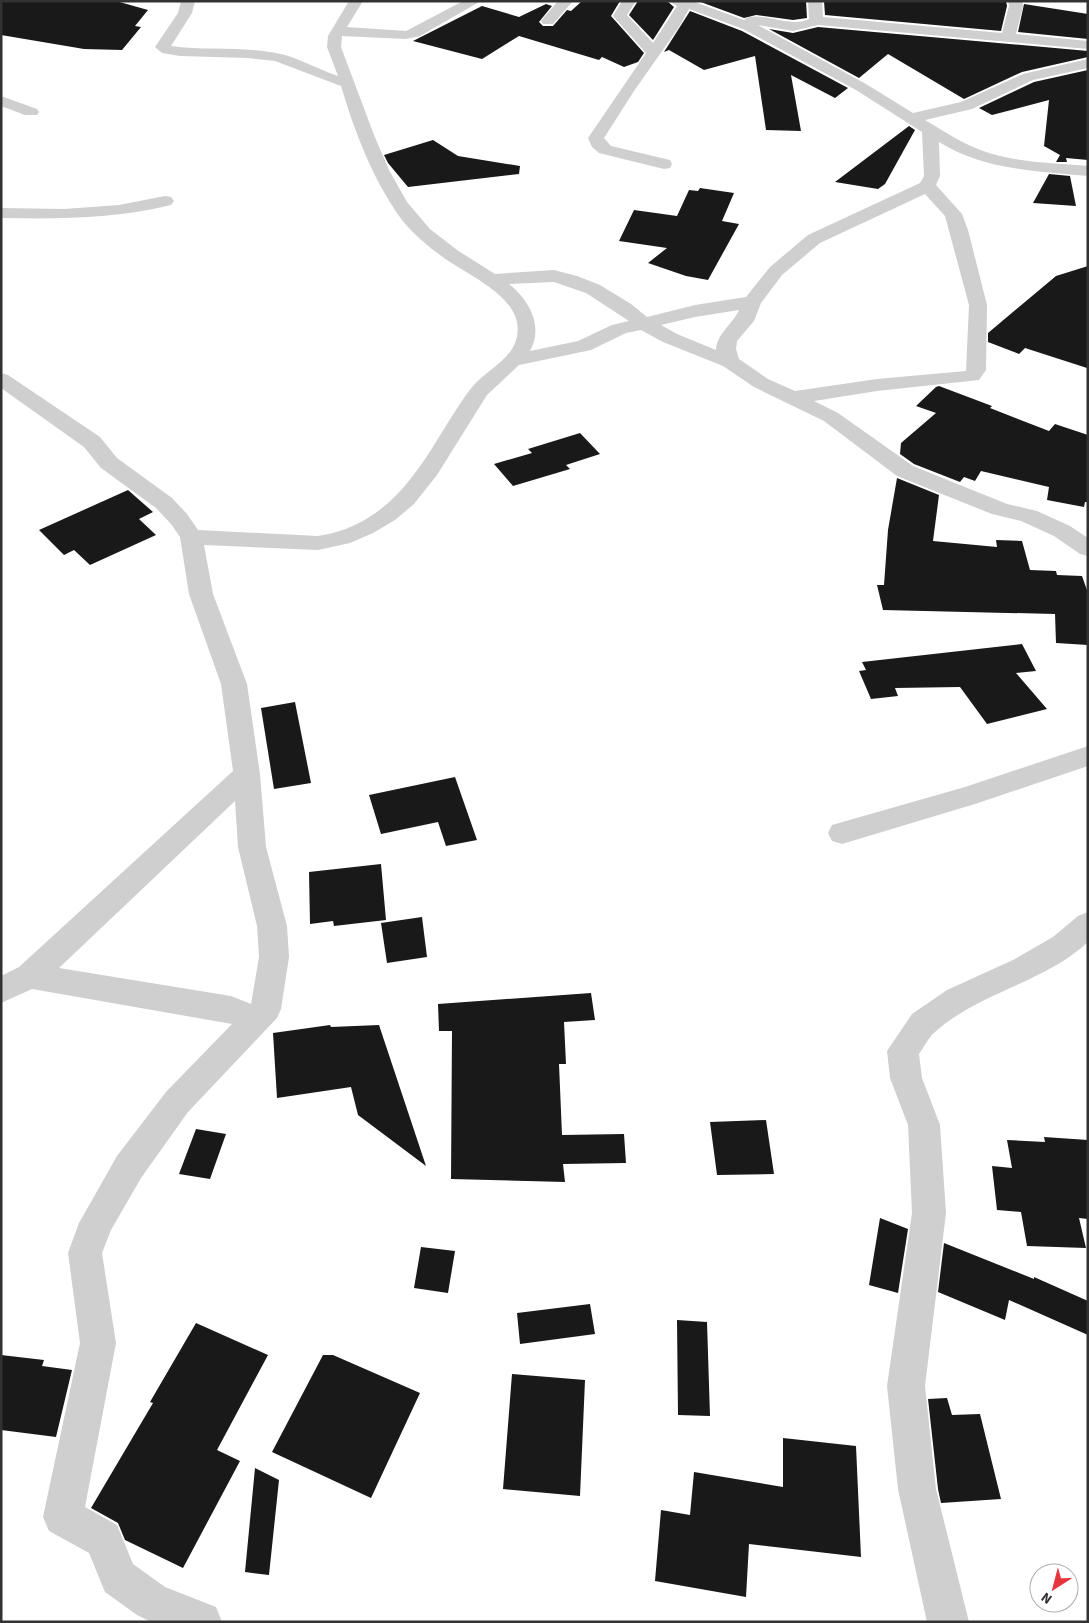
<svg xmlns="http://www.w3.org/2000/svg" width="1089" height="1623" viewBox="0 0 1089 1623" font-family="'Source Sans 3',sans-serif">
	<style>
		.building { fill: #191919 }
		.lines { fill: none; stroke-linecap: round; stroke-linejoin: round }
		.minor { fill: #cfcfcf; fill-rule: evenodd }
	</style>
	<rect width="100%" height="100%" fill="#fff"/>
	<path class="building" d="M 1,1 L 116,1 L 148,10 L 135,26 L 141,27 L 122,50 L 84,49 L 1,35 Z
		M 582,1 L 620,1 L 611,16 L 644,53 L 638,62 L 624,67 L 602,57 L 599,60 L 519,36 L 482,59 L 413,41 L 482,6 L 519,17 L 546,4 L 552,6 L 539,22 L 543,26 L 553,26 L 567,10 L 571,11 Z
		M 638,1 L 667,1 L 674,7 L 653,40 L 629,15 Z
		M 698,1 L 806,1 L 807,18 L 793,20 L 756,15 L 744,18 Z
		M 824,1 L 1006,1 L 1007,6 L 1001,31 L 825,15 Z
		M 1024,4 L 1088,14 L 1088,39 L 1018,32 Z
		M 690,11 L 742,31 L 848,88 L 835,98 L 791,75 L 801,131 L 766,130 L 755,56 L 704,70 L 669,50 L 664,52 Z
		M 818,27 L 1088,51 L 1088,57 L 1022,72 L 964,99 L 888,54 L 859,78 L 769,29 L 793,33 Z
		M 1088,70 L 1088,160 L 1066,158 L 1067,162 L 1056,162 L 1060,155 L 1044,146 L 1049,100 L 992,115 L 979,108 L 1034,82 Z
		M 909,126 L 915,130 L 885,184 L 878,189 L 835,182 Z
		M 433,140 L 458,156 L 520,166 L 519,174 L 408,187 L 388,163 L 384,155 Z
		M 1049,174 L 1070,176 L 1076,206 L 1033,203 Z
		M 700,188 L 734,193 L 722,221 L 739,224 L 708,280 L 686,276 L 648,263 L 667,248 L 619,241 L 634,210 L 677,216 L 689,190 L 698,191 Z
		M 1088,266 L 1087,368 L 1025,348 L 1019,354 L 988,342 L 988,333 L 1056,276 Z
		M 939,386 L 992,406 L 990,408 L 1049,431 L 1055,424 L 1088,435 L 1088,502 L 1085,502 L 1084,507 L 1047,500 L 1049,487 L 981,471 L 975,481 L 964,477 L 960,482 L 914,464 L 900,454 L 901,443 L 936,413 L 916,406 L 936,387 Z
		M 580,433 L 600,454 L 566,465 L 570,469 L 513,486 L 494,464 L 532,453 L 528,449 Z
		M 897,478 L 939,495 L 933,541 L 997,547 L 996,540 L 1022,541 L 1030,570 L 1056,571 L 1057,575 L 1082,576 L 1088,593 L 1088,645 L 1056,643 L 1055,614 L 883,610 L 877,585 L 884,585 L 888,530 Z
		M 128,490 L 153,512 L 139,519 L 156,535 L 90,565 L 74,550 L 64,555 L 39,530 Z
		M 1022,644 L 1036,671 L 1016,673 L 1047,709 L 987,724 L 960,687 L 895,688 L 898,696 L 871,699 L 859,671 L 866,670 L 862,662 Z
		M 295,702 L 311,783 L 274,789 L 261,708 Z
		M 455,777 L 477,840 L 446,846 L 438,822 L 381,834 L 369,795 Z
		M 381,864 L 386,920 L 334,926 L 333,921 L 310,924 L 309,872 Z
		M 422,917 L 427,957 L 387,963 L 381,923 Z
		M 591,993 L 595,1020 L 564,1022 L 566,1064 L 559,1064 L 562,1135 L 624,1134 L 626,1163 L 563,1164 L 565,1182 L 451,1179 L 452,1031 L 439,1031 L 438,1004 Z
		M 330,1025 L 331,1027 L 379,1025 L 426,1166 L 358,1115 L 351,1087 L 277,1098 L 273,1033 Z
		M 766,1120 L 774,1174 L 717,1175 L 710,1122 Z
		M 196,1129 L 226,1134 L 210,1179 L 179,1174 Z
		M 1044,1137 L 1088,1140 L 1088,1219 L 1079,1218 L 1086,1248 L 1027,1246 L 1021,1212 L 997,1210 L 992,1166 L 1012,1168 L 1007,1140 L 1045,1142 Z
		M 880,1218 L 908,1229 L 898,1293 L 869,1285 Z
		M 944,1243 L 1034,1279 L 1034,1277 L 1088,1301 L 1088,1335 L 1009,1300 L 1005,1320 L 938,1292 Z
		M 421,1247 L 455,1251 L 448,1293 L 414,1288 Z
		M 590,1304 L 595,1334 L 520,1344 L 517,1313 Z
		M 677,1320 L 707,1322 L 710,1416 L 678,1415 Z
		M 196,1323 L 268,1355 L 217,1450 L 240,1461 L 183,1568 L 125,1540 L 118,1523 L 91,1508 L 153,1403 L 150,1402 Z
		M 1,1355 L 44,1360 L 42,1366 L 72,1370 L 56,1437 L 1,1430 Z
		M 323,1355 L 333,1355 L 420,1393 L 371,1498 L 272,1452 Z
		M 512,1374 L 585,1380 L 580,1496 L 503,1489 Z
		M 947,1398 L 952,1415 L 980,1414 L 1001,1499 L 941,1503 L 938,1489 L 928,1399 Z
		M 783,1438 L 856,1446 L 861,1557 L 749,1544 L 746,1597 L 655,1581 L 661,1510 L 690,1515 L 694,1472 L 783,1487 Z
		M 255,1468 L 279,1480 L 269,1575 L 245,1572 Z"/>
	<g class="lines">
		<path class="minor" d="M 181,1 L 195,1 L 192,13 L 171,46 C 206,51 241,46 276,53 C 298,57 317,69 338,76 L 327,47 L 328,36 L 349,1 L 363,1 L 347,27 L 406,31 L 463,1 L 481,1 L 420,36 L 406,39 L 342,36 L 341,47 L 374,135 L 389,170 L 407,202 L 430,229 L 457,250 L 495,274 L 554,270 L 577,276 L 600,285 L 631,304 L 647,317 L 695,305 L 746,297 L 770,267 L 808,235 L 920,183 L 924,176 L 922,132 L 856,90 L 743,29 L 689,9 L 679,27 L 634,91 L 604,138 L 611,146 L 670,160 L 672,164 L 670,168 L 664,169 L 599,153 L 592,147 L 588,138 L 646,53 L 613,16 L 622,1 L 636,1 L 627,15 L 653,43 L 677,6 L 669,1 L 692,1 L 744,20 C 755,9 791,29 809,19 L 808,1 L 822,1 L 823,17 L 1002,33 L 1009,6 L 1008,1 L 1022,1 L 1023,6 L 1016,34 L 1088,41 L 1088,49 L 818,25 L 793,31 L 758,25 L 866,84 L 913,113 L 961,102 L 1023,74 L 1088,59 L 1088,68 L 1033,80 L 972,109 L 925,120 C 945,132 966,146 989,153 C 1021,163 1055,163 1088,166 L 1088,176 C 1037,171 983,170 939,142 L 940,176 L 936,185 L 962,214 L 968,230 L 987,305 L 986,370 L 979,380 L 877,391 L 814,401 L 838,413 L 913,466 L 1007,504 L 1037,511 L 1070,526 L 1088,538 L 1088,556 L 1080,554 L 1054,536 L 1021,521 L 992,514 L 897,476 L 824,421 L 754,387 L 723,366 L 663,342 L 641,330 L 626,333 L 591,350 L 519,365 L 487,395 L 437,475 L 414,504 L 395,520 L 373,533 L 350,543 L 318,550 L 204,545 L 213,594 L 247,684 L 260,774 L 266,847 L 287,926 L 289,957 L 281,1009 L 277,1018 L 188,1112 L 141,1178 L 111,1230 L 102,1253 L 116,1343 L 85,1507 L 117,1525 L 133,1564 L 165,1587 L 216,1607 L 222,1622 L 151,1622 L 137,1615 L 105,1592 L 89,1553 L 49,1531 L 43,1517 L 80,1343 L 68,1253 L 79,1223 L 117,1156 L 166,1092 L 232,1024 L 32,989 L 1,1003 L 1,976 L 19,967 L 233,771 L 221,684 L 189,594 L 180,537 L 171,524 L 156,508 L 101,468 L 84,447 L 1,388 L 1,373 L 8,375 L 100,437 L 117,458 L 172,498 L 187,514 L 198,530 L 318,536 C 378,527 410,485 439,437 C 450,420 460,402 473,386 C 485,372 508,361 515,343 C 531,302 473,278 447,260 C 431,249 414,235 402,220 C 373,180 355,133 341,86 L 275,61 L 248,58 L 180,56 L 162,53 L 155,47 L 178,13 ZM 925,194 L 945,216 L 969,305 L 966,371 L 877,379 L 795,391 L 768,379 L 739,359 L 736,349 L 737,341 L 754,321 L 761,303 L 782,275 L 820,243 ZM 554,282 L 586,293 L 629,321 L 612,325 L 578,341 L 530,351 C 544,326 529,300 509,284 ZM 739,310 C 733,324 717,333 716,350 L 677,334 L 661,325 L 695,317 ZM 235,801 L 238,847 L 257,926 L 259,957 L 251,1004 L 231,996 L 59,968 Z
			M 558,1 L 573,1 L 553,24 L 543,24 L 541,21 Z
			M 1,96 L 37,109 L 39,112 L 37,115 L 25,115 L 1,106 Z
			M 165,196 L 171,197 L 174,201 L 171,205 C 115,219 59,219 1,218 L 1,208 L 64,209 L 119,205 Z
			M 1088,746 L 1088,766 L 975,804 L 842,844 L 832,841 L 828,833 L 832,825 L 965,787 Z
			M 1088,912 L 1088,942 C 1044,983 979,992 935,1032 C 929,1037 924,1047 919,1054 L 922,1078 L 940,1125 L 946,1213 L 925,1386 L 936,1489 L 969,1622 L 927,1622 L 898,1489 L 887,1386 L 912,1213 L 908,1125 L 890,1078 L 887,1051 L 912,1014 L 947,990 L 1013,960 L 1053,937 L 1078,916 Z"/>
	</g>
	<rect width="1089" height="1623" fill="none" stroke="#323232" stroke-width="5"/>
	<g transform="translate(1054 1588) rotate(216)"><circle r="24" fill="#ffffff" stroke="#adadad"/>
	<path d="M0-4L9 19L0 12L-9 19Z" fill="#e73540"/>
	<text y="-8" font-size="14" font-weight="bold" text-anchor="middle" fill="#323232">N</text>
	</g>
</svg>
